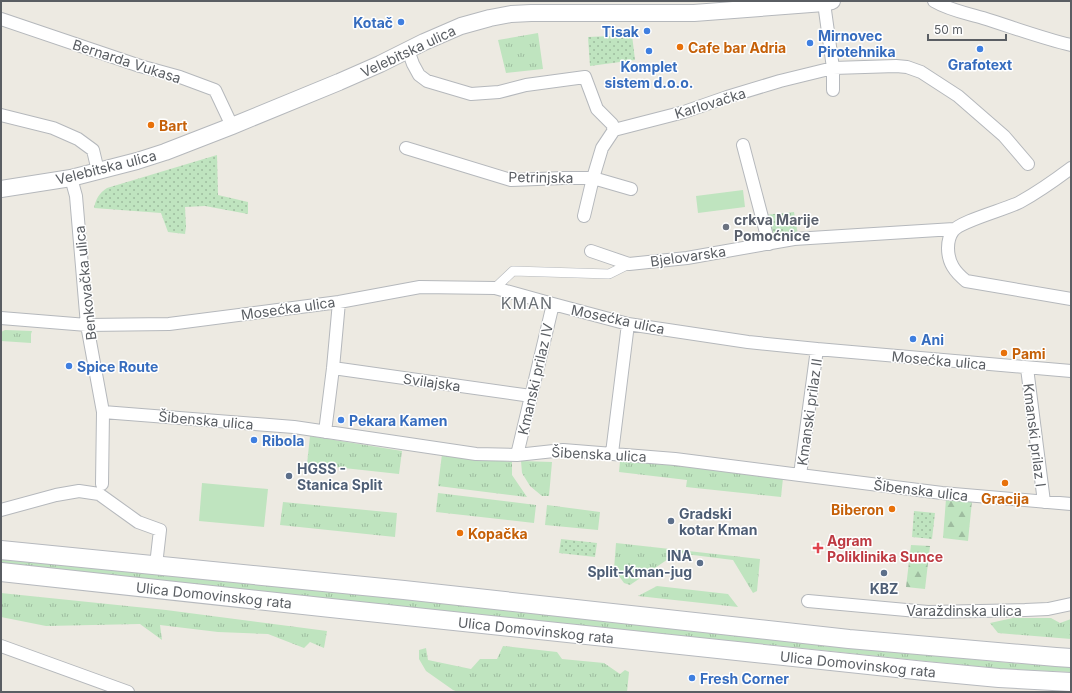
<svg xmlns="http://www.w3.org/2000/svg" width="1072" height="693" viewBox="0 0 1072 693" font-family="Inter,sans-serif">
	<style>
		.grass { fill: url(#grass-tufts) }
		.forest { fill: url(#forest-firs) }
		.park { fill: url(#park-dots) }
		.pitch { fill: #bfe4bf }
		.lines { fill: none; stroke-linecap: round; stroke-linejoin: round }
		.pedestrian-casing { stroke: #b5b8bc; stroke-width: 10 }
		.minor-casing { stroke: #b5b8bc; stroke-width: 14 }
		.tertiary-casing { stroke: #b5b8bc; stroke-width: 18 }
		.secondary-casing { stroke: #b6b9be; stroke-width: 20 }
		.pedestrian { stroke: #fff; stroke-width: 9 }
		.minor { stroke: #fff; stroke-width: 12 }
		.tertiary { stroke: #fff; stroke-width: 16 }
		.secondary { stroke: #fff; stroke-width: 18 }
		.shop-dot { fill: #3f7fe0; stroke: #fff; stroke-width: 1.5 }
		.food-dot { fill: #e8710a; stroke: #fff; stroke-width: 1.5 }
		.worship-dot { fill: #6b7280; stroke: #fff; stroke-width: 1.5 }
		.service-dot { fill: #5c6f8a; stroke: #fff; stroke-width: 1.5 }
		.health-dot { fill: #e0444e; stroke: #fff; stroke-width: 1.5 }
		.labels { text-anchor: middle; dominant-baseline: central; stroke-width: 3; stroke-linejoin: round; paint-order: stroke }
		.shop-label { font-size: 14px; font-weight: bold; fill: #366cbe; stroke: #fff; text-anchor: start }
		.food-label { font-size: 14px; font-weight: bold; fill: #c56008; stroke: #fff; text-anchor: start }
		.street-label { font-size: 14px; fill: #5a5e63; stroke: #fff }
		.worship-label { font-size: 14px; font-weight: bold; fill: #5b616d; stroke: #fff; text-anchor: start }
		.service-label { font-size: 14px; font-weight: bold; fill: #4e5e75; stroke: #fff; text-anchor: start }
		.health-label { font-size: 14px; font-weight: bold; fill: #be3a42; stroke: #fff; text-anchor: start }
		.quarter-label { font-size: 16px; letter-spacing: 1px; fill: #6b7075; stroke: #fff }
	</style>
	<defs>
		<pattern id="grass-tufts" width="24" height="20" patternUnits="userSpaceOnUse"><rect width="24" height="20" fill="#bfe4bf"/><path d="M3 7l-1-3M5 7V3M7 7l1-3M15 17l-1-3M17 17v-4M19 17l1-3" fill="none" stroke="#9ebc9f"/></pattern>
		<pattern id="forest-firs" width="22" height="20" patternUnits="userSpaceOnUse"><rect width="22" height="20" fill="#bfe4bf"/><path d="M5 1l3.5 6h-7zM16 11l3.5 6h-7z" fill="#9ebc9f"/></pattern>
		<pattern id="park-dots" width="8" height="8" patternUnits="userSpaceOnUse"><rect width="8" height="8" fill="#bfe4bf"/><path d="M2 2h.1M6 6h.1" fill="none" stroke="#9ebc9f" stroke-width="1.8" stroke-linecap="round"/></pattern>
	</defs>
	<rect width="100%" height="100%" fill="#edeae2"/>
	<path class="grass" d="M 538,33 L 543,69 L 506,73 L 498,40 Z
		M 5,330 L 32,331 L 31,334 L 31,343 L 1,341 L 1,332 Z
		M 310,436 L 402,451 L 399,474 L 307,464 Z
		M 442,454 L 512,462 L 512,475 L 527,497 L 438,486 Z
		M 521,461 L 552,462 L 549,496 L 542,496 L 530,486 L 522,473 Z
		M 620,461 L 671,464 L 783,478 L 781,497 L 686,487 L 687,480 L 619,472 Z
		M 438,493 L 536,505 L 534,523 L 436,512 Z
		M 283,502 L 397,513 L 395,537 L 280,525 Z
		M 547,505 L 600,512 L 598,530 L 545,525 Z
		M 616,543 L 760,559 L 757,591 L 753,593 L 733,560 L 677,553 L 630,585 L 624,583 L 614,569 Z
		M 1,557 L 934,655 C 980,660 1026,666 1071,665 L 1071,672 L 1005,669 L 934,662 L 283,594 L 1,563 Z
		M 657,586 L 728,594 L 738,607 L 638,596 Z
		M 1,593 L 166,610 L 327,631 L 324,648 L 310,642 L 304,648 L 268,634 L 218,632 L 160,625 L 162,640 L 140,624 L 46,626 L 1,617 Z
		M 1013,618 L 1051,618 L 1060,623 L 1071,619 L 1071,639 L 998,633 L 990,623 Z
		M 503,646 L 557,652 L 562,659 L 604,663 L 620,674 L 625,670 L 629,672 L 627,692 L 458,692 L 453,690 L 426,671 L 419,659 L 419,650 L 426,648 L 428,660 L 471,669 L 480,659 L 497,659 Z"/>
	<path class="forest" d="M 946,499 L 972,501 L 968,541 L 943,538 Z
		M 911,545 L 930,546 L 925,589 L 906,587 Z"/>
	<path class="park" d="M 632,35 L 635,60 L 590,66 L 588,37 Z
		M 217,155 L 218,195 L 248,202 L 248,214 L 205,206 L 185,207 L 186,227 L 185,234 L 168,232 L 161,213 L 94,208 C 96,199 99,193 107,188 Z
		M 794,212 L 798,235 L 772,240 L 764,215 Z
		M 914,511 L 935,513 L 932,539 L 912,537 Z
		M 561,539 L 597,543 L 595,557 L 559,553 Z"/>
	<path class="pitch" d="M 743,190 L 745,207 L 698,213 L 696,196 Z
		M 202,483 L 268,489 L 264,527 L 199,521 Z"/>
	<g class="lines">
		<defs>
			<path id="pedestrian" d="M 495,288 L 513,271 L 609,274 L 629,264"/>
			<path id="minor" d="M 934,1 C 949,10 966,13 983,18 C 1012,27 1041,38 1071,45
				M 824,3 L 833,68 L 833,90
				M 1,19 L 140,66 L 180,77 L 215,90 L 232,126
				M 408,50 L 413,64 L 419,75 L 427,81 L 471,94 L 499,92 L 526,85 L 585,77 L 597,109 L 612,124 L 614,130 L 684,112 L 727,97 L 780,81 L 833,68 L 896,66 L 907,67 L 921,72 L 958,96 L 1004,136 L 1028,164
				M 1,115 L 53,128 L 78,139 L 93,150 L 98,171
				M 743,145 L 769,244
				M 406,148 L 511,180 L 563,178 L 593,178 L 631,189
				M 1071,168 C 1055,180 1038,192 1020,202 C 1007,209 960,221 953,231 C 950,235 948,242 948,248 C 948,263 955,272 966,281 L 1071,299
				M 71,178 L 76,196 L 87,325 L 103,412 L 102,484
				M 584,216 L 593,178 L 602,148 L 614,130
				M 591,251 L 629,264 L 687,258 L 794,239 L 954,229
				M 1,318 L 87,325 L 169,324 L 339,302 L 420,287 L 495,288 L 553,304 L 628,324 L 748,342 L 817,349 L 1071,371
				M 333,368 L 531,396
				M 1027,368 L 1044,502
				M 103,412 L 294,427 L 476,454 L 517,455 L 563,450 L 675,459 L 800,475 L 942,493 L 1071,504
				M 325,432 L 333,368 L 339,302
				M 612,453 L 628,324
				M 517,455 L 553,304
				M 800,475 L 817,349
				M 1,510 L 56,495 L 79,491 L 99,494 L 138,522 L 160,530 L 156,565
				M 808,601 L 928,612 L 1025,610 L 1048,609 L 1071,604
				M 1,646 L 128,692"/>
			<path id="tertiary" d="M 1,189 L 71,178 L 137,161 L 165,152 L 232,126 L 339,82 L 380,64 L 424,42 L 461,26 L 490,18 L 511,14 L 531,13 L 694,13 L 824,3 L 832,1"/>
			<path id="secondary" d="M 1,550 L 404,590 L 849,639 L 1056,657 L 1071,658
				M 1,572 L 331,608 L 925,671 L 999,678 L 1071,682"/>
		</defs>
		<use href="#pedestrian" class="pedestrian-casing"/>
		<use href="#minor" class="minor-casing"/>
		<use href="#tertiary" class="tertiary-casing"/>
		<use href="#secondary" class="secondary-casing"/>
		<use href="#pedestrian" class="pedestrian"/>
		<use href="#minor" class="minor"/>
		<use href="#tertiary" class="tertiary"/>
		<use href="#secondary" class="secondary"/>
	</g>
	<g class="shop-dot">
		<circle cx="401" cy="22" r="4"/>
		<circle cx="647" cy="31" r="4"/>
		<circle cx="810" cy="43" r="4"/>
		<circle cx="980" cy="49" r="4"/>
		<circle cx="649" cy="51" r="4"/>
		<circle cx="913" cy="339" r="4"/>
		<circle cx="69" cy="366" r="4"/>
		<circle cx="341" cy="420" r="4"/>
		<circle cx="254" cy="440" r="4"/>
		<circle cx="692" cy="678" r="4"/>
	</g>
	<g class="food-dot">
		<circle cx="680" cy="47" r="4"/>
		<circle cx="151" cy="125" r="4"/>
		<circle cx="1004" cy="353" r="4"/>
		<circle cx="1005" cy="483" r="4"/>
		<circle cx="892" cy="509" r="4"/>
		<circle cx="460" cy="533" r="4"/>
	</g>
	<circle class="worship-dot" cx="726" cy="227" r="4"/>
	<g class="service-dot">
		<circle cx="289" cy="476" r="4"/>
		<circle cx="671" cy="521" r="4"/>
		<circle cx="700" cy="563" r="4"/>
		<circle cx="884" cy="573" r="4"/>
	</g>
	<path class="health-dot" d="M816 542h4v4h4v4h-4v4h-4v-4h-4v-4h4z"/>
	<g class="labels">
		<g class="shop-label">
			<text x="393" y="22" text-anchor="end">Kotač</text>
			<text x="639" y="31" text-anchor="end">Tisak</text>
			<text x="818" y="35">Mirnovec<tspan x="818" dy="16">Pirotehnika</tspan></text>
			<text x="980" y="64" text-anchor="middle">Grafotext</text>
			<text x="649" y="66" text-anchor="middle">Komplet<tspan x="649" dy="16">sistem d.o.o.</tspan></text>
			<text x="921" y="339">Ani</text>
			<text x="77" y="366">Spice Route</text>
			<text x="349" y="420">Pekara Kamen</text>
			<text x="262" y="440">Ribola</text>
			<text x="700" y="678">Fresh Corner</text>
		</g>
		<g class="food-label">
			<text x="688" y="47">Cafe bar Adria</text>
			<text x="159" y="125">Bart</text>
			<text x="1012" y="353">Pami</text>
			<text x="1005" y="498" text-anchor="middle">Gracija</text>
			<text x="884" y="509" text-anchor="end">Biberon</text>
			<text x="468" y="533">Kopačka</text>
		</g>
		<g class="street-label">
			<text transform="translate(408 51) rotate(-25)">Velebitska ulica</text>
			<text transform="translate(127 61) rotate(18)">Bernarda Vukasa</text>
			<text transform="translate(710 103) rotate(-17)">Karlovačka</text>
			<text transform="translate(106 167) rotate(-14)">Velebitska ulica</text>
			<text transform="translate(541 177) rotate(1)">Petrinjska</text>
			<text transform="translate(688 256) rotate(-8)">Bjelovarska</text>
			<text transform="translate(85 283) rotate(-96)">Benkovačka ulica</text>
			<text transform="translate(288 308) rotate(-8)">Mosećka ulica</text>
			<text transform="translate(618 319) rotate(12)">Mosećka ulica</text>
			<text transform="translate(939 360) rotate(5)">Mosećka ulica</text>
			<text transform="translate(535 379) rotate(-77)">Kmanski prilaz IV</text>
			<text transform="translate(432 382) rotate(8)">Svilajska</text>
			<text transform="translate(809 412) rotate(-82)">Kmanski prilaz II</text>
			<text transform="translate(206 420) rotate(5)">Šibenska ulica</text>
			<text transform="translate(1035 435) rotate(83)">Kmanski prilaz I</text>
			<text transform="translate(599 454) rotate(3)">Šibenska ulica</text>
			<text transform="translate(921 490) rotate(7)">Šibenska ulica</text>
			<text transform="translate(214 595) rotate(6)">Ulica Domovinskog rata</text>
			<text x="964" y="610">Varaždinska ulica</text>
			<text transform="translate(536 630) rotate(6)">Ulica Domovinskog rata</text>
			<text transform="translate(858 664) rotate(6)">Ulica Domovinskog rata</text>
		</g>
		<g class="worship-label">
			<text x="734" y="219">crkva Marije<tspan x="734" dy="16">Pomoćnice</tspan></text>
		</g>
		<g class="service-label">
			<text x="297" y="468">HGSS -<tspan x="297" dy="16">Stanica Split</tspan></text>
			<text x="679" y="513">Gradski<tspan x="679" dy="16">kotar Kman</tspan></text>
			<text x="692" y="555" text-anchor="end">INA<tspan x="692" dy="16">Split-Kman-jug</tspan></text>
			<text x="884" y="588" text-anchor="middle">KBZ</text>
		</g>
		<g class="health-label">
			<text x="827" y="540">Agram<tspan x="827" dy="16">Poliklinika Sunce</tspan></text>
		</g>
		<g class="quarter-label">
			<text x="527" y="303">KMAN</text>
		</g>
	</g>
	<rect width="1072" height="693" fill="none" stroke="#5a5e63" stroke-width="4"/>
	<path d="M928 34v6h78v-6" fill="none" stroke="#5a5e63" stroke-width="2"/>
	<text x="934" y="34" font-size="12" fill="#5a5e63" stroke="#ffffff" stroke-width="3" paint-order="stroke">50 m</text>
</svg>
